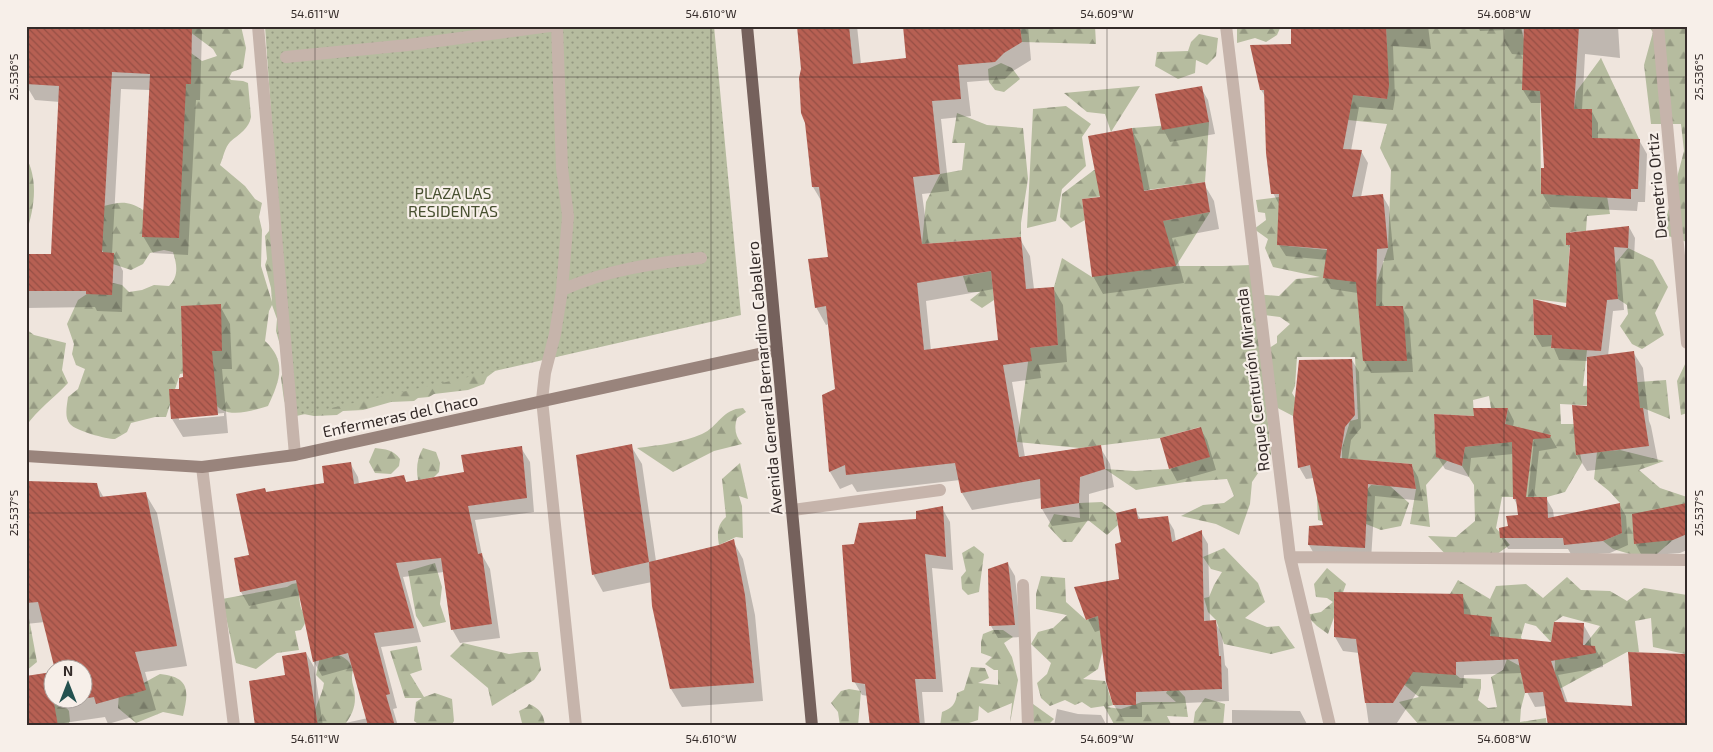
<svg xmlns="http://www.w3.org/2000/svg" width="1713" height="752" viewBox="0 0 1713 752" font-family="'Exo 2',sans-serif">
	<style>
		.forest { fill: url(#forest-firs); fill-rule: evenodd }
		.park { fill: url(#park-dots) }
		.shadow { fill: #0003; fill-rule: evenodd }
		.building { fill: url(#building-back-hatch); fill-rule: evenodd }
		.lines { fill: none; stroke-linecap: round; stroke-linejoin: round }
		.lane { stroke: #c6b4ab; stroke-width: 12 }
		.street { stroke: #c6b4ab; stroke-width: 12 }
		.secondary { stroke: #99847c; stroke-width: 12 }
		.primary { stroke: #75615c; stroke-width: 12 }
		.ticks { fill: none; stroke: #342b29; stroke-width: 1; stroke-opacity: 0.45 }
		.labels { text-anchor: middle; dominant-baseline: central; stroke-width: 4.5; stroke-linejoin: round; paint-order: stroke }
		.street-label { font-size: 16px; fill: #342b29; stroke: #f7efe9 }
		.park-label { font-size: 16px; fill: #485030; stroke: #f7efe9 }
		.neatline { fill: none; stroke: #342b29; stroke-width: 2 }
		.ticks-label { font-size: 12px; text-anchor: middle; fill: #342b29 }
	</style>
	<defs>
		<pattern id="forest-firs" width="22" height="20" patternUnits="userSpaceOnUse" patternTransform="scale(1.25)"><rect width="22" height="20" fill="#b6bc9f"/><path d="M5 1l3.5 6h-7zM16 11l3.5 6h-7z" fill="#959982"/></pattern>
		<pattern id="park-dots" width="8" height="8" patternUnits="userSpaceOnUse" patternTransform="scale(1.25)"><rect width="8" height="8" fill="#b6bc9f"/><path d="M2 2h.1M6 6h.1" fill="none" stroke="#959982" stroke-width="1.8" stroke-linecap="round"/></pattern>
		<pattern id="building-back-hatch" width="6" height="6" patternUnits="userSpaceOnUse" patternTransform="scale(1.25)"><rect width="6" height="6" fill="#b76053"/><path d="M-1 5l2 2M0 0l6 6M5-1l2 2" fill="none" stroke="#964f45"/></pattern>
	</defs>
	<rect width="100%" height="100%" fill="#efe5dd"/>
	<path class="forest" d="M 182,26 L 241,26 L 246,48 L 243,68 L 232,72 L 229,78 L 231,80 L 243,81 L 248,83 L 251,117 C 249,129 239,134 230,142 C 225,147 223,158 220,165 L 245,186 L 255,199 L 262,203 L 259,217 L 262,230 L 261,266 L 272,302 L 271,288 L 265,265 L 267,259 L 265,236 L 269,231 L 270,223 L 495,371 L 487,377 L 484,384 L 468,390 L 434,394 L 429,397 L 418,398 L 414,401 L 391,402 L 363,410 L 343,411 L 337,415 L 314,416 L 288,411 L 284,400 L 281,378 L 284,368 L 280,345 L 276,331 L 277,319 L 272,305 L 269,311 L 265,341 C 288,362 279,382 268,406 C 252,411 222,421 213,400 C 208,391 207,379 205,369 L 180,374 L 166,417 L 155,417 L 131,423 L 127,432 L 115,439 C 106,439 76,431 70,424 C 64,418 67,405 68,397 L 78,389 L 85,369 L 76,365 L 72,354 L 74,344 L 67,324 L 78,300 L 100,285 L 113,283 L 122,285 L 129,292 L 142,290 L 154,285 L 169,286 C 179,276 177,265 173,252 L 164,250 L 150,253 L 143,264 L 131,270 L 110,263 L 99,245 L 104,206 C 120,201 130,201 143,210 L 169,172 L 191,53 L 202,61 L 217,56 L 213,49 Z
		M 1020,26 L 1095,26 L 1096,44 L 1022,42 Z
		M 1237,26 L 1281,26 L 1277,35 L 1266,42 L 1255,38 L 1237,43 Z
		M 1386,26 L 1521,26 L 1524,40 L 1540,91 L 1541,194 L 1607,196 L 1610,214 L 1587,216 L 1586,231 L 1570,232 L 1567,303 L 1533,299 L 1534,335 L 1552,335 L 1551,348 L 1587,350 L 1583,386 L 1666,380 L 1670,419 L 1643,408 L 1560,404 L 1561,424 L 1574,424 L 1582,463 L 1565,492 L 1547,497 L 1502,497 L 1496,528 L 1510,545 L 1497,554 L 1452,561 L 1428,536 L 1456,537 L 1475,521 L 1474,485 L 1462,466 L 1465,447 L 1502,443 L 1508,408 L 1491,408 L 1489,396 L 1473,400 L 1474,416 L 1434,414 L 1436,446 L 1447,461 L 1426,485 L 1430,527 L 1410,524 L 1416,489 L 1412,464 L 1364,460 L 1358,483 L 1342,465 L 1342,448 L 1350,421 L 1358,419 L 1355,357 L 1297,357 L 1295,386 L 1292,393 L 1305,413 L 1293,416 L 1266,402 L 1271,454 L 1252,482 L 1250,504 L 1239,535 L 1216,524 L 1181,516 L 1203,505 L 1224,503 L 1234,496 L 1227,479 L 1185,482 L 1136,490 L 1105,469 L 1135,471 L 1169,469 L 1209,457 L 1200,427 L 1160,438 L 1080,448 L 1017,442 L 1030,348 L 1058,345 L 1054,287 L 1062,258 L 1092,277 L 1163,221 L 1210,212 L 1176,266 L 1223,266 L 1250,265 L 1254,294 L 1279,296 L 1296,279 L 1320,277 L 1273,267 L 1265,248 L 1268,239 L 1254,229 L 1266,220 L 1265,213 L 1258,212 L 1256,200 L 1294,195 L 1278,245 L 1327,250 L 1376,284 L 1388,248 L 1391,170 L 1380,148 L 1387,124 L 1348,120 L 1309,95 L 1387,53 ZM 1387,75 L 1387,99 L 1360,96 ZM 1256,314 L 1280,317 L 1290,324 L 1277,336 L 1277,343 L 1261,353 Z
		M 1648,26 L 1687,26 L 1687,242 L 1662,234 L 1684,151 L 1681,124 L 1651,124 L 1644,65 L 1653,32 Z
		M 1199,34 L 1218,38 L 1216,56 L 1207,65 L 1196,60 L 1195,73 L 1178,79 L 1155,66 L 1157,52 L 1188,51 L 1191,42 Z
		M 1601,58 L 1640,141 L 1635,159 L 1592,140 L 1591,109 L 1574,109 L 1576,92 Z
		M 1001,63 L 1012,68 L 1020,79 L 1004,92 L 995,90 L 989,82 L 988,69 Z
		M 1140,86 L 1111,132 L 1105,114 L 1087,112 L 1064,93 Z
		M 1066,106 L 1091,124 L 1082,137 L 1086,166 L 1062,189 L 1056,221 L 1027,228 L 1033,109 Z
		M 957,113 L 987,125 L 1023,128 L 1028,179 L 1021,223 L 1021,237 L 922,244 L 926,202 L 940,174 L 962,170 L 965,143 L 952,143 Z
		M 1209,122 L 1205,182 L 1082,199 L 1085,220 L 1071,228 L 1060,217 L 1062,194 L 1094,170 L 1138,162 L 1132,128 Z
		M 26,157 C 39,181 34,209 26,234 Z
		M 1628,248 L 1653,260 L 1668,287 L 1655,313 L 1664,335 L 1642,349 L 1632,344 L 1620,326 L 1628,314 L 1627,305 L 1618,299 L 1615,264 Z
		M 991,271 L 994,300 L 982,308 L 970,300 L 980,292 L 968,292 L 963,276 Z
		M 26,329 L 34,335 L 66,343 L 62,370 L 68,383 C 54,398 38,409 26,426 Z
		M 1687,360 L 1687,413 L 1681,415 L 1677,381 Z
		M 743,408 L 746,412 L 737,418 C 734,428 735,436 742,444 L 714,451 L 673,472 L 637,448 C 659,445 682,443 702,434 C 718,427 722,409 743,408 Z
		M 375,448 C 385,449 394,450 400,459 L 399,466 L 391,474 L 375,473 L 369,462 Z
		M 423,448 L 436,452 L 440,463 L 439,472 L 434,477 L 418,480 C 416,469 417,458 423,448 Z
		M 1620,450 L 1664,461 L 1639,470 L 1660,488 L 1687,497 L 1687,501 L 1674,520 L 1674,539 L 1650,560 L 1613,549 L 1603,541 L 1622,533 L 1620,503 L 1609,491 L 1594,479 L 1597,452 Z
		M 740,463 L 748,499 L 739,496 L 742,506 L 743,538 L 736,537 L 719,545 C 717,533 717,525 726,517 L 722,479 Z
		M 1371,485 L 1390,486 L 1409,503 L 1401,526 L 1381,530 L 1366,524 L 1336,526 L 1318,520 L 1317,498 L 1347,493 L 1363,494 Z
		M 1102,502 L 1116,513 L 1118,525 L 1107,535 L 1088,520 L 1072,542 L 1063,542 L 1048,526 L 1054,514 L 1080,518 L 1079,503 Z
		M 974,546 L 984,554 L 979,592 L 968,595 L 962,589 L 961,577 L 966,571 L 962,553 Z
		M 1224,548 L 1258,583 L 1265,602 L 1245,618 L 1267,627 L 1279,626 L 1295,648 L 1271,654 L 1224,644 L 1216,620 L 1208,612 L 1204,598 L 1209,597 L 1214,585 L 1222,572 L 1211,569 L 1203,557 Z
		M 435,563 L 442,587 L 440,604 L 446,622 L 423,627 L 416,616 L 408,571 Z
		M 1327,568 L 1346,584 L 1328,634 L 1317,626 L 1306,615 L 1321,612 L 1333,602 L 1327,598 L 1316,597 L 1314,584 Z
		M 1041,576 L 1065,578 L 1066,602 L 1086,620 L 1098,616 L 1103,649 L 1098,669 L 1083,679 L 1105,681 L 1113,705 L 1107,707 L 1121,709 L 1142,702 L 1176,702 L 1166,693 L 1172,683 L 1185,697 L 1188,717 L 1167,716 L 1172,726 L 1115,726 L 1104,706 L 1091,708 L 1082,702 L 1075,705 L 1065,700 L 1050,706 L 1041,698 L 1037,683 L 1047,674 L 1051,663 L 1031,644 L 1038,632 L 1053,628 L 1067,615 L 1036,609 L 1036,594 Z
		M 1567,577 L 1581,590 L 1610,591 L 1627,601 L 1644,588 L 1687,595 L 1687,681 L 1685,654 L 1653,647 L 1651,618 L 1635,621 L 1639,652 L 1627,652 L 1554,692 L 1555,660 L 1583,647 L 1600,626 L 1563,616 L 1554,622 L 1551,642 L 1536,626 L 1525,623 L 1521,637 L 1528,655 L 1507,659 L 1520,666 L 1525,693 L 1521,708 L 1520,722 L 1546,718 L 1547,726 L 1445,726 L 1442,724 L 1420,726 L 1399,702 L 1419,697 L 1402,683 L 1418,664 L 1439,661 L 1460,678 L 1481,679 L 1481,688 L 1478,700 L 1488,708 L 1497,707 L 1491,677 L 1503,670 L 1507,659 L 1490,641 L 1491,617 L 1465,617 L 1450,594 L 1458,580 L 1490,599 L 1496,586 L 1526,584 L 1543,598 Z
		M 298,583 C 299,590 299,597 300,604 C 302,616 311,616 301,630 L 295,631 L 299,650 L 277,653 L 256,669 L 236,663 L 222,599 L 287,587 L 292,584 Z
		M 26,612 L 28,613 L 37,662 L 26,671 Z
		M 993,630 L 1003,630 L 1013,637 L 1004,643 L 1012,657 L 1018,680 L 1010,723 L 1012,703 L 988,713 L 979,706 L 978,720 L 969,723 L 967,726 L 940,726 L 942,712 C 952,708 956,704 957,693 L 964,690 L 971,667 L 985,668 L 989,678 L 978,683 L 998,685 L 998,670 L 994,670 L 985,664 L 992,657 L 981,653 L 981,642 L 983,634 Z
		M 463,643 L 509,654 L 524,652 L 538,652 L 541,670 L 534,680 L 492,706 L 488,688 L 450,656 Z
		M 417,646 L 422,670 L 410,674 L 424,697 L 435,693 L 452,699 L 454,721 L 451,726 L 421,726 L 414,721 L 416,702 L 422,698 L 405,698 L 390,651 Z
		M 334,653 C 344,657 349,659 353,670 C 351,678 352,681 354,689 C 357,704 353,714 344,726 L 314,726 C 311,709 322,699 324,683 L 316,675 L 320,657 Z
		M 160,674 C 190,677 189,691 183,716 L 163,712 L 136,723 L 118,708 L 119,693 L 140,685 Z
		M 849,689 L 861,691 L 858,726 L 840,726 L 838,712 L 831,703 L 841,691 Z
		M 1205,698 L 1225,704 L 1223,726 L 1193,726 L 1195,712 Z
		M 53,703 L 64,705 L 69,711 L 70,721 L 67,726 L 55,726 Z
		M 529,704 C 539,708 544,714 545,726 L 522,726 L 522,723 L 519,711 L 527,707 Z
		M 1033,704 L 1054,719 L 1047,726 L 1026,726 Z"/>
	<path class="park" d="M 265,26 L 714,26 L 741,315 L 292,417 Z"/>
	<path class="shadow" d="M 27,26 L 199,26 L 202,31 L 200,100 L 196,100 L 188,255 L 153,253 L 143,236 L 150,90 L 121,89 L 112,254 L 114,254 L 123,271 L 122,312 L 97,311 L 95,307 L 26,308 L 26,255 L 52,255 L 60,102 L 35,100 L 26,85 Z
		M 798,26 L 857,26 L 861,64 L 907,59 L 905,26 L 1028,26 L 1031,60 L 1013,71 L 1005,79 L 967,82 L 971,116 L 941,119 L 949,191 L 922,194 L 929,245 L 1020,239 L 1030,256 L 1034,289 L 1053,288 L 1063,305 L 1067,362 L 1039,365 L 1041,378 L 1012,382 L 1025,457 L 1100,447 L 1110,464 L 1114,487 L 1089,494 L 1089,521 L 1052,526 L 1042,509 L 1042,498 L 972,510 L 962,493 L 960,480 L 857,492 L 852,484 L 840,489 L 830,472 L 823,395 L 836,389 L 829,324 L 826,325 L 816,307 L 829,258 L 822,202 L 813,187 ZM 994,289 L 1000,341 L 931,351 L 926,301 Z
		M 1292,26 L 1428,26 L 1431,49 L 1393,46 L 1395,98 L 1393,110 L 1359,107 L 1351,151 L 1361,151 L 1368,163 L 1361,197 L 1382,195 L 1389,207 L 1394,260 L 1383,261 L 1382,307 L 1402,307 L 1409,319 L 1413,372 L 1371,373 L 1364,361 L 1358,293 L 1331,289 L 1324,277 L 1327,260 L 1286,256 L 1279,245 L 1280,206 L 1273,193 L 1266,98 L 1261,90 L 1292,45 Z
		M 1478,26 L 1618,26 L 1620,58 L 1585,54 L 1582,110 L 1591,110 L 1598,123 L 1598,139 L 1639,140 L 1647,154 L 1645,202 L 1638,202 L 1637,211 L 1550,207 L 1542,193 L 1545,169 L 1542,103 L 1531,103 L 1523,90 L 1525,55 L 1512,54 L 1504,41 L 1505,30 L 1480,31 Z
		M 1201,88 L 1208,100 L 1215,134 L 1170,142 L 1163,129 Z
		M 1131,129 L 1141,146 L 1150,191 L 1204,184 L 1214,201 L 1219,229 L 1172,238 L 1184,283 L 1103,294 L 1093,276 L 1101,198 Z
		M 1629,227 L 1635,238 L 1634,259 L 1620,258 L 1624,310 L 1613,311 L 1608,356 L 1633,352 L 1643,368 L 1649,421 L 1651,426 L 1658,462 L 1587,471 L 1577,455 L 1588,407 L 1588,361 L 1559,360 L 1553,346 L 1542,347 L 1535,335 L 1568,308 L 1571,250 L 1567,244 Z
		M 220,306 L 230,324 L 232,369 L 222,369 L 228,433 L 183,437 L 172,419 L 184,378 ZM 224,413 L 224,416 L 179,420 L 179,417 Z
		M 1352,360 L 1359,372 L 1361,428 L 1351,440 L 1348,460 L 1411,465 L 1418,477 L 1423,501 L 1375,496 L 1371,560 L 1316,557 L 1309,545 L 1324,526 L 1314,478 L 1306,479 L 1299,467 Z
		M 1508,409 L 1514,421 L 1513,427 L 1550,436 L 1557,448 L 1539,451 L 1534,498 L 1546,498 L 1553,510 L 1554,518 L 1619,504 L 1626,516 L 1628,545 L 1610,553 L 1572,556 L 1568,549 L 1508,549 L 1501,537 L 1519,516 L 1518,506 L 1514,499 L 1513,454 L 1471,458 L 1469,477 L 1445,469 L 1438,457 L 1475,417 ZM 1532,440 L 1534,440 L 1527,504 L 1524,503 Z
		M 1200,428 L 1207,440 L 1216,470 L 1177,481 L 1170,468 Z
		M 631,446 L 642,464 L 656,561 L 719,546 L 733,541 L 743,559 L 755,615 L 763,701 L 682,707 L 671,689 L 652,582 L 603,592 L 593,574 Z
		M 521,448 L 530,462 L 534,512 L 475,520 L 482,555 L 490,569 L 500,638 L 460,643 L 452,629 L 444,572 L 403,577 L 421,642 L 381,647 L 397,708 L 393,709 L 398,726 L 332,726 L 368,718 L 354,667 L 322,676 L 314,662 L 300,595 L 249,606 L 241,592 L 265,489 L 267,493 L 326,484 L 350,463 L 358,477 L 359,484 L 404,477 L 407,483 L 466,473 Z
		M 26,482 L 96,484 L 104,498 L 145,493 L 157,513 L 187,666 L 145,672 L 156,710 L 108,724 L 105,717 L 64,723 L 65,726 L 26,726 L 26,678 L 52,674 L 52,700 L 82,700 L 82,670 L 45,622 L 26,624 Z
		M 1687,504 L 1687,550 L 1680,553 L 1642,556 L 1635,543 Z
		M 942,508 L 950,522 L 953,570 L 932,568 L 943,692 L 922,692 L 925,726 L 871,726 L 868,696 L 862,695 L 854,681 L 855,546 Z
		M 1135,510 L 1141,520 L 1167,518 L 1174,530 L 1176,542 L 1201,532 L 1208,544 L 1210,622 L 1215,622 L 1222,634 L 1225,665 L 1228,669 L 1229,701 L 1142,705 L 1142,717 L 1121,717 L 1114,705 L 1101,630 L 1095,632 L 1088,619 L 1121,580 L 1122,543 Z
		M 1008,564 L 1015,576 L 1021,637 L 998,638 L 991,626 L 990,570 Z
		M 1462,595 L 1470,610 L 1471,616 L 1491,618 L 1499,633 L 1499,638 L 1552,644 L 1583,624 L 1591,638 L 1591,647 L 1595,648 L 1603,662 L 1603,667 L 1558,675 L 1568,703 L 1633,708 L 1684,655 L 1687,659 L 1687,726 L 1546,706 L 1535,707 L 1527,692 L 1522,673 L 1464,675 L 1463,688 L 1421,686 L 1395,726 L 1369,726 L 1359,653 L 1343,651 L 1335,637 Z
		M 306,653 L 314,667 L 323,726 L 257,726 L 287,676 Z
		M 1057,709 L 1078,714 L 1101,715 L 1107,726 L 1054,726 Z
		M 1232,710 L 1300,711 L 1308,726 L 1232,726 Z"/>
	<path class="building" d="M 26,26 L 192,26 L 191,84 L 186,84 L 179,238 L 142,237 L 150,74 L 112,72 L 102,252 L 114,253 L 112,295 L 86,294 L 86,291 L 26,291 L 26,254 L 51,254 L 59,86 L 26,84 Z
		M 797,26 L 849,26 L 853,64 L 906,58 L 903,26 L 1020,26 L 1022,42 L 1004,53 L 995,62 L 958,65 L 961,99 L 932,101 L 940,174 L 913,177 L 922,244 L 1021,237 L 1026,289 L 1054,287 L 1058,345 L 1030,348 L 1032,361 L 1003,365 L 1019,457 L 1101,445 L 1105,469 L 1080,477 L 1079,503 L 1041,509 L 1040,479 L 961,493 L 955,463 L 846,475 L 845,465 L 829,472 L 822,395 L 835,389 L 826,306 L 815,308 L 808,259 L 828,257 L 819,187 L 812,187 L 805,123 L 801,113 L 799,78 L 801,69 ZM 991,271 L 998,340 L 924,350 L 917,283 Z
		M 1291,26 L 1386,26 L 1389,85 L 1387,99 L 1353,95 L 1343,149 L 1362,150 L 1352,197 L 1383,194 L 1388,248 L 1377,249 L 1376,306 L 1403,306 L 1407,361 L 1363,361 L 1356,282 L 1323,278 L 1327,249 L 1277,245 L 1279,194 L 1271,194 L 1266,153 L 1264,90 L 1260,90 L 1250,45 L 1291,44 Z
		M 1524,26 L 1579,26 L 1574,109 L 1592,109 L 1592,138 L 1640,139 L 1638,189 L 1631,189 L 1631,199 L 1541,194 L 1541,168 L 1544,168 L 1540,91 L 1522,90 Z
		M 1202,86 L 1209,122 L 1162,130 L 1155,94 Z
		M 1132,128 L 1144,191 L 1205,182 L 1210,212 L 1163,221 L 1176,266 L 1092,277 L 1082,199 L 1100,197 L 1088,136 Z
		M 1629,226 L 1628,248 L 1614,247 L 1618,299 L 1607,300 L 1601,351 L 1551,348 L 1552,335 L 1534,335 L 1533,299 L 1566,307 L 1570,245 L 1566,245 L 1566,233 Z
		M 221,304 L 222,351 L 212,351 L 218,415 L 171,419 L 169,389 L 179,389 L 179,378 L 183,377 L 181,306 Z
		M 1634,351 L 1640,408 L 1643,408 L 1649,446 L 1576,455 L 1572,405 L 1587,406 L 1587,357 Z
		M 1352,359 L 1355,415 L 1345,427 L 1340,458 L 1412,464 L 1416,489 L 1368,484 L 1365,548 L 1308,545 L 1309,526 L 1323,525 L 1310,465 L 1298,468 L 1293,417 L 1299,360 Z
		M 1473,408 L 1508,408 L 1505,424 L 1551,435 L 1550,438 L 1533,439 L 1526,497 L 1547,497 L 1548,518 L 1620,503 L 1622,533 L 1603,541 L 1564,545 L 1563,538 L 1500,538 L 1499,528 L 1508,526 L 1506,516 L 1518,515 L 1516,499 L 1513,499 L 1512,442 L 1465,447 L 1462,466 L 1436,457 L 1434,414 L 1474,416 Z
		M 1201,427 L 1210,457 L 1169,469 L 1160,438 Z
		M 632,444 L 649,562 L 592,575 L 576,455 Z
		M 522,446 L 527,498 L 468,506 L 478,554 L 482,553 L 492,624 L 451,630 L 441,558 L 396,563 L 414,628 L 374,633 L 390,694 L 386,695 L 395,726 L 368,726 L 348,653 L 313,662 L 296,580 L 240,592 L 234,558 L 249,555 L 236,494 L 265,488 L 266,492 L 324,483 L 322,466 L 351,462 L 354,484 L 404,475 L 406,482 L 464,472 L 461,455 Z
		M 26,481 L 97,483 L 100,497 L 146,492 L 177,646 L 135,652 L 146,690 L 96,704 L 94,697 L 82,699 L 82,670 L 55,670 L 38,602 L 26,603 Z
		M 1687,503 L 1687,534 L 1673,540 L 1634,544 L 1632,514 Z
		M 943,506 L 946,557 L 925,554 L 936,679 L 915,679 L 920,726 L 870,726 L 865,684 L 852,682 L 842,545 L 854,544 L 859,523 L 916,519 L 916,511 Z
		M 1136,508 L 1138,519 L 1168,516 L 1172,542 L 1202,530 L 1204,621 L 1216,620 L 1219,656 L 1221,656 L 1222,689 L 1136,692 L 1136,705 L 1113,705 L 1106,681 L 1098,616 L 1086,620 L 1074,587 L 1119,579 L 1115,544 L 1121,542 L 1116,513 Z
		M 734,539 L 745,595 L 754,683 L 670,689 L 652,606 L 649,562 L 719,545 Z
		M 1008,562 L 1015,625 L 989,626 L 988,569 Z
		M 1334,592 L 1463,594 L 1464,614 L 1492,617 L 1490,636 L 1551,642 L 1554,622 L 1584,623 L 1583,645 L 1595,646 L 1596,653 L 1551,661 L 1565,702 L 1632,706 L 1628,652 L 1685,654 L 1687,726 L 1548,726 L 1543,692 L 1525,693 L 1518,659 L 1456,662 L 1456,675 L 1413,672 L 1393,703 L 1365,703 L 1356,639 L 1334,637 Z
		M 306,652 L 318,726 L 255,726 L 249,681 L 285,675 L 282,656 Z
		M 52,672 L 52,700 L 79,700 L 54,703 L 58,726 L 26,726 L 26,676 Z"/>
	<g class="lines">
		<path class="lane" d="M 286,57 L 408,45 L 550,26
			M 562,290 C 606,270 654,263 701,258
			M 542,400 L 545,373 L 555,334 L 562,290 L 568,216 L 562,168 L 557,26
			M 793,510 L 940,490"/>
		<path class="street" d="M 258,26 L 295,455
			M 1226,26 L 1290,557 L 1330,726
			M 1658,26 L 1687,343
			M 542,400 L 576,726
			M 202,467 L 234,726
			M 1290,557 L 1687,560
			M 1023,585 L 1028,726"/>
		<path class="secondary" d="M 26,456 L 202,467 L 295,455 L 777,350"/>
		<path class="primary" d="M 747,26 L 812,726"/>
	</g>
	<path class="ticks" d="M 315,26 L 315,726M 711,26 L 711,726M 1107,26 L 1107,726M 1504,26 L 1504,726M 26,77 L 1687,77M 26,513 L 1687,513"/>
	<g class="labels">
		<g class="street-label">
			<text transform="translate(1656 186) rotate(-95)">Demetrio Ortiz</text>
			<text transform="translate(764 378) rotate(-95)">Avenida General Bernardino Caballero</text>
			<text transform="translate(1252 380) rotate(-97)">Roque Centurión Miranda</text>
			<text transform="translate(400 415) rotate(-12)">Enfermeras del Chaco</text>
		</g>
		<g class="park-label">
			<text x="453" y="192">PLAZA LAS<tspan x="453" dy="18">RESIDENTAS</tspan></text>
		</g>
	</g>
	<rect width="1713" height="752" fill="none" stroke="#f7efe9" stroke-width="55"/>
	<g transform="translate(68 684)"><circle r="24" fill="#f7efe9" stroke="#a9a19c"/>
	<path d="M0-4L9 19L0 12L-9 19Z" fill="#24514f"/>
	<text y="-8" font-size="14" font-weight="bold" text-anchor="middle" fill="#342b29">N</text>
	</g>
	<rect x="28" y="28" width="1658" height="696" class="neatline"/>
	<g class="ticks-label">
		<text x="315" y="18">54.611°W</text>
		<text x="711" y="18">54.610°W</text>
		<text x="1107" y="18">54.609°W</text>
		<text x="1504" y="18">54.608°W</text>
		<text transform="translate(14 77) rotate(-90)" y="4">25.536°S</text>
		<text transform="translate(1699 77) rotate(-90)" y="4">25.536°S</text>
		<text transform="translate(14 513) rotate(-90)" y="4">25.537°S</text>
		<text transform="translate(1699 513) rotate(-90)" y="4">25.537°S</text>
		<text x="315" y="743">54.611°W</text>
		<text x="711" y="743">54.610°W</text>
		<text x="1107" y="743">54.609°W</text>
		<text x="1504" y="743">54.608°W</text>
	</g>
</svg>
